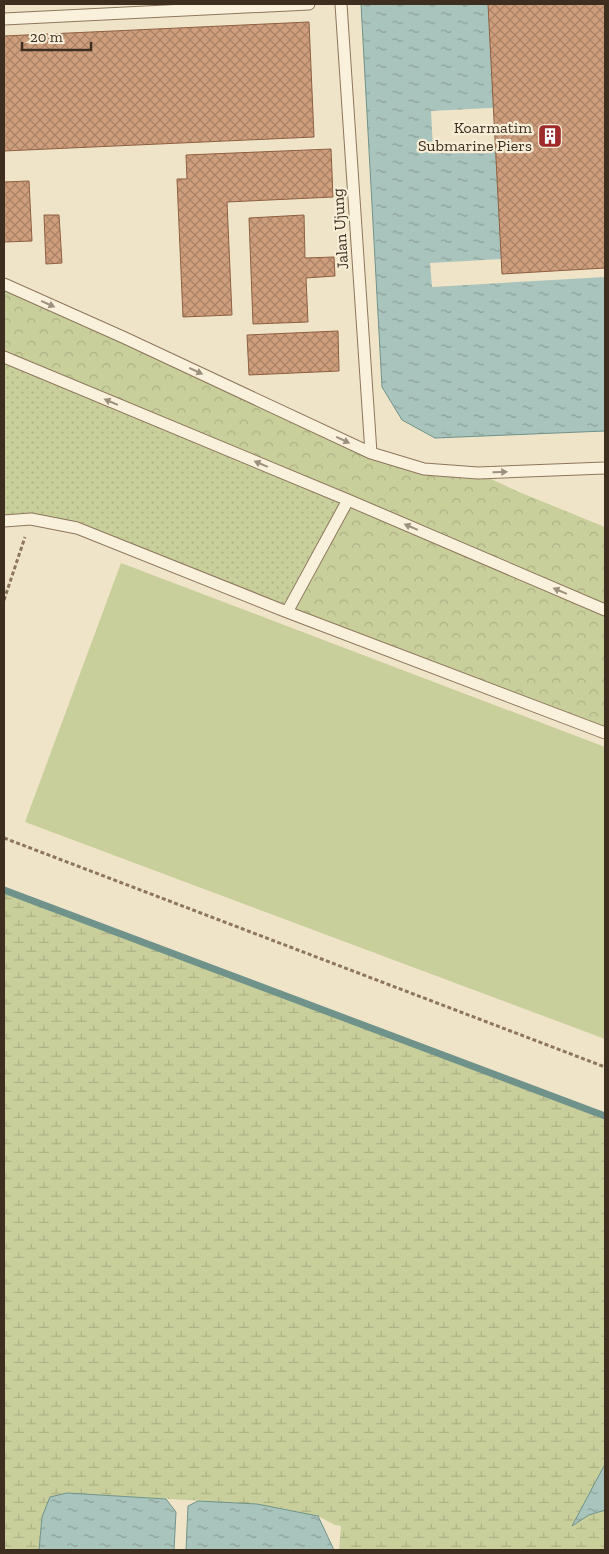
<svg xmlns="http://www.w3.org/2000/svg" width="609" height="1554" viewBox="0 0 609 1554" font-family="'Zilla Slab',serif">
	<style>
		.grass { fill: url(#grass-dots) }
		.forest { fill: url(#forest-crowns) }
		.wetland { fill: url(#wetland-marsh) }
		.pitch { fill: #c9cf9b }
		.water { fill: url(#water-ripples); stroke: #6f938a }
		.pier { fill: #f0e4c8 }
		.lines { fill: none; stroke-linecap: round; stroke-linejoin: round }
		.stream { stroke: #6f938a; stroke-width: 7 }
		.building { fill: url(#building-cross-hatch); stroke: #8d5f41 }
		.service-casing { stroke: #8d765c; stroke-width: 13 }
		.path { stroke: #8d765c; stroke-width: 3; stroke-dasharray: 4 2.5; stroke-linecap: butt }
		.service { stroke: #faf1dc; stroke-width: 11 }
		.oneway { fill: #9c907e }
		.labels { text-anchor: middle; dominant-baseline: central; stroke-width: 4.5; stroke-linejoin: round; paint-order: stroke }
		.poi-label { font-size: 16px; fill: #3d2e20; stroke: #f7eed8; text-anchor: end }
		.street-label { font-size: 16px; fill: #3d2e20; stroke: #f7eed8 }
	</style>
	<defs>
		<pattern id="grass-dots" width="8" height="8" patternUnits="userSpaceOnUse" patternTransform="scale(1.25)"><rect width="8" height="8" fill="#c9cf9b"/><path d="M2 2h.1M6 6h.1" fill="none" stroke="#aeb285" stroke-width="1.8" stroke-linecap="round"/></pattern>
		<pattern id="forest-crowns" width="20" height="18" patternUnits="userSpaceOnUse" patternTransform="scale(1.25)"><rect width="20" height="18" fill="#c9cf9b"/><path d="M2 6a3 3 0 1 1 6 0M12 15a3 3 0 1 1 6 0" fill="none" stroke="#aeb285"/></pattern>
		<pattern id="wetland-marsh" width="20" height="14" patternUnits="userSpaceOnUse" patternTransform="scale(1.25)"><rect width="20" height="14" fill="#c9cf9b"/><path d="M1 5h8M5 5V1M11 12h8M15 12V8" fill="none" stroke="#aeb285"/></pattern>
		<pattern id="water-ripples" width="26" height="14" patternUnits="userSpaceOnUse" patternTransform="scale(1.25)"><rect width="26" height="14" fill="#a9c4bc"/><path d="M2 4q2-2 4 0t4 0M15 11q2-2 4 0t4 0" fill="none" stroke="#8ba098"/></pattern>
		<pattern id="building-cross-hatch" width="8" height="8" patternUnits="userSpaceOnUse" patternTransform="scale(1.25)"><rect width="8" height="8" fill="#cf9f7d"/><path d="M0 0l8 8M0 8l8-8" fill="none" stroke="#a98266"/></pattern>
	</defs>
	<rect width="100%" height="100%" fill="#f0e4c8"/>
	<path class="grass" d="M 4,357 L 348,500 L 287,612 L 77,528 L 4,521 Z"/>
	<path class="forest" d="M 4,285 L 371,453 L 424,469 L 478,473 L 519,492 L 605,527 L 605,733 L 287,612 L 348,500 L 4,357 Z"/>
	<path class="wetland" d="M 4,890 L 605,1116 L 605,1464 L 573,1525 L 589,1515 L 605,1510 L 605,1550 L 339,1550 L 341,1526 L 335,1525 L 318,1516 L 257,1504 L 67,1493 L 42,1517 L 39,1550 L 4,1550 Z"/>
	<path class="pitch" d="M 121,563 L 605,747 L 605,1039 L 25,822 Z"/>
	<path class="water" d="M 361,4 L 605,4 L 605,431 L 435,438 L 402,420 L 382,387 Z
		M 605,1464 L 605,1510 L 589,1515 L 572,1526 Z
		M 67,1493 L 166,1499 L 176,1512 L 174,1550 L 39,1550 L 42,1517 L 50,1497 Z
		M 198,1501 L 257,1504 L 318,1516 L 334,1550 L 186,1550 L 188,1506 Z"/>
	<path class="pier" d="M 605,102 L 605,139 L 433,149 L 431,111 Z
		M 605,253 L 605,277 L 432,287 L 430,263 Z"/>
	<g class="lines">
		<path class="stream" d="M 4,890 L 605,1116"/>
	</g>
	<path class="building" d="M 488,4 L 605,4 L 605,268 L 502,274 Z
		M 309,22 L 314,137 L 4,151 L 4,36 Z
		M 331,149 L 333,197 L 227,202 L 232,315 L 183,317 L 177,179 L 187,179 L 186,155 Z
		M 29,181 L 32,241 L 4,242 L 4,182 Z
		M 44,215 L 59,215 L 62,263 L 46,264 Z
		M 304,215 L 305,258 L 334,257 L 335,276 L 306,278 L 308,322 L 253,324 L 249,218 Z
		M 338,331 L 339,371 L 249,375 L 247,335 Z"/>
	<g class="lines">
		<defs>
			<path id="service" d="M 341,4 L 371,453
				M 4,19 L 309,4
				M 4,284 L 125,338 L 371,453 L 424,469 L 478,473 L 605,468
				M 4,357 L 348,500 L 605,610
				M 4,521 L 31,519 L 77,528 L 287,612 L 605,733
				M 287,612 L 348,500"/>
		</defs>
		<use href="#service" class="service-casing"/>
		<path class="path" d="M 4,600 L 25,537
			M 4,838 L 605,1067"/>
		<use href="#service" class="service"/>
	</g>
	<defs><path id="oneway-solid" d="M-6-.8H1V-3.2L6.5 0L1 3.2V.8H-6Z" transform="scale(1.25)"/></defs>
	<g class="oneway">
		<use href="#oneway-solid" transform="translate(48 304) rotate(24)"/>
		<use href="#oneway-solid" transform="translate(196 371) rotate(25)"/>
		<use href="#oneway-solid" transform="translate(111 402) rotate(-157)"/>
		<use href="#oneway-solid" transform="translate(343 440) rotate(25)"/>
		<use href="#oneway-solid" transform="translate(261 464) rotate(-157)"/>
		<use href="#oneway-solid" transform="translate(500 472) rotate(-2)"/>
		<use href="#oneway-solid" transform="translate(411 527) rotate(-157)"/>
		<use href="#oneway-solid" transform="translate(560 591) rotate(-157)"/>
	</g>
	<defs>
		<symbol id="building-square" viewBox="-11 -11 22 22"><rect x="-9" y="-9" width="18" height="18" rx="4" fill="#9e2a2b" stroke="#f7eed8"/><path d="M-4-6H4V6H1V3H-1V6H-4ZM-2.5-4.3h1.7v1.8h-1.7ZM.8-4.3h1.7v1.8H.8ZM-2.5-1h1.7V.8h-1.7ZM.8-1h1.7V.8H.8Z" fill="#fff"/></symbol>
	</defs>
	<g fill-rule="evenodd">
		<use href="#building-square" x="536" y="122" width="28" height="28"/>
	</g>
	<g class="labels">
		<g class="poi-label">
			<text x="532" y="127">Koarmatim<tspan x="532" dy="18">Submarine Piers</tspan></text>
		</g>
		<g class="street-label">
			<text transform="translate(340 229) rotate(-94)">Jalan Ujung</text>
		</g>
	</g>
	<rect width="609" height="1554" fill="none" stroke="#3d2e20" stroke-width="10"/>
	<path d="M22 42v8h69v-8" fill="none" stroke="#3d2e20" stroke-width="2.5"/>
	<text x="30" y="42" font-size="15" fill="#3d2e20" stroke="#f7eed8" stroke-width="4" paint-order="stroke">20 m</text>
</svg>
